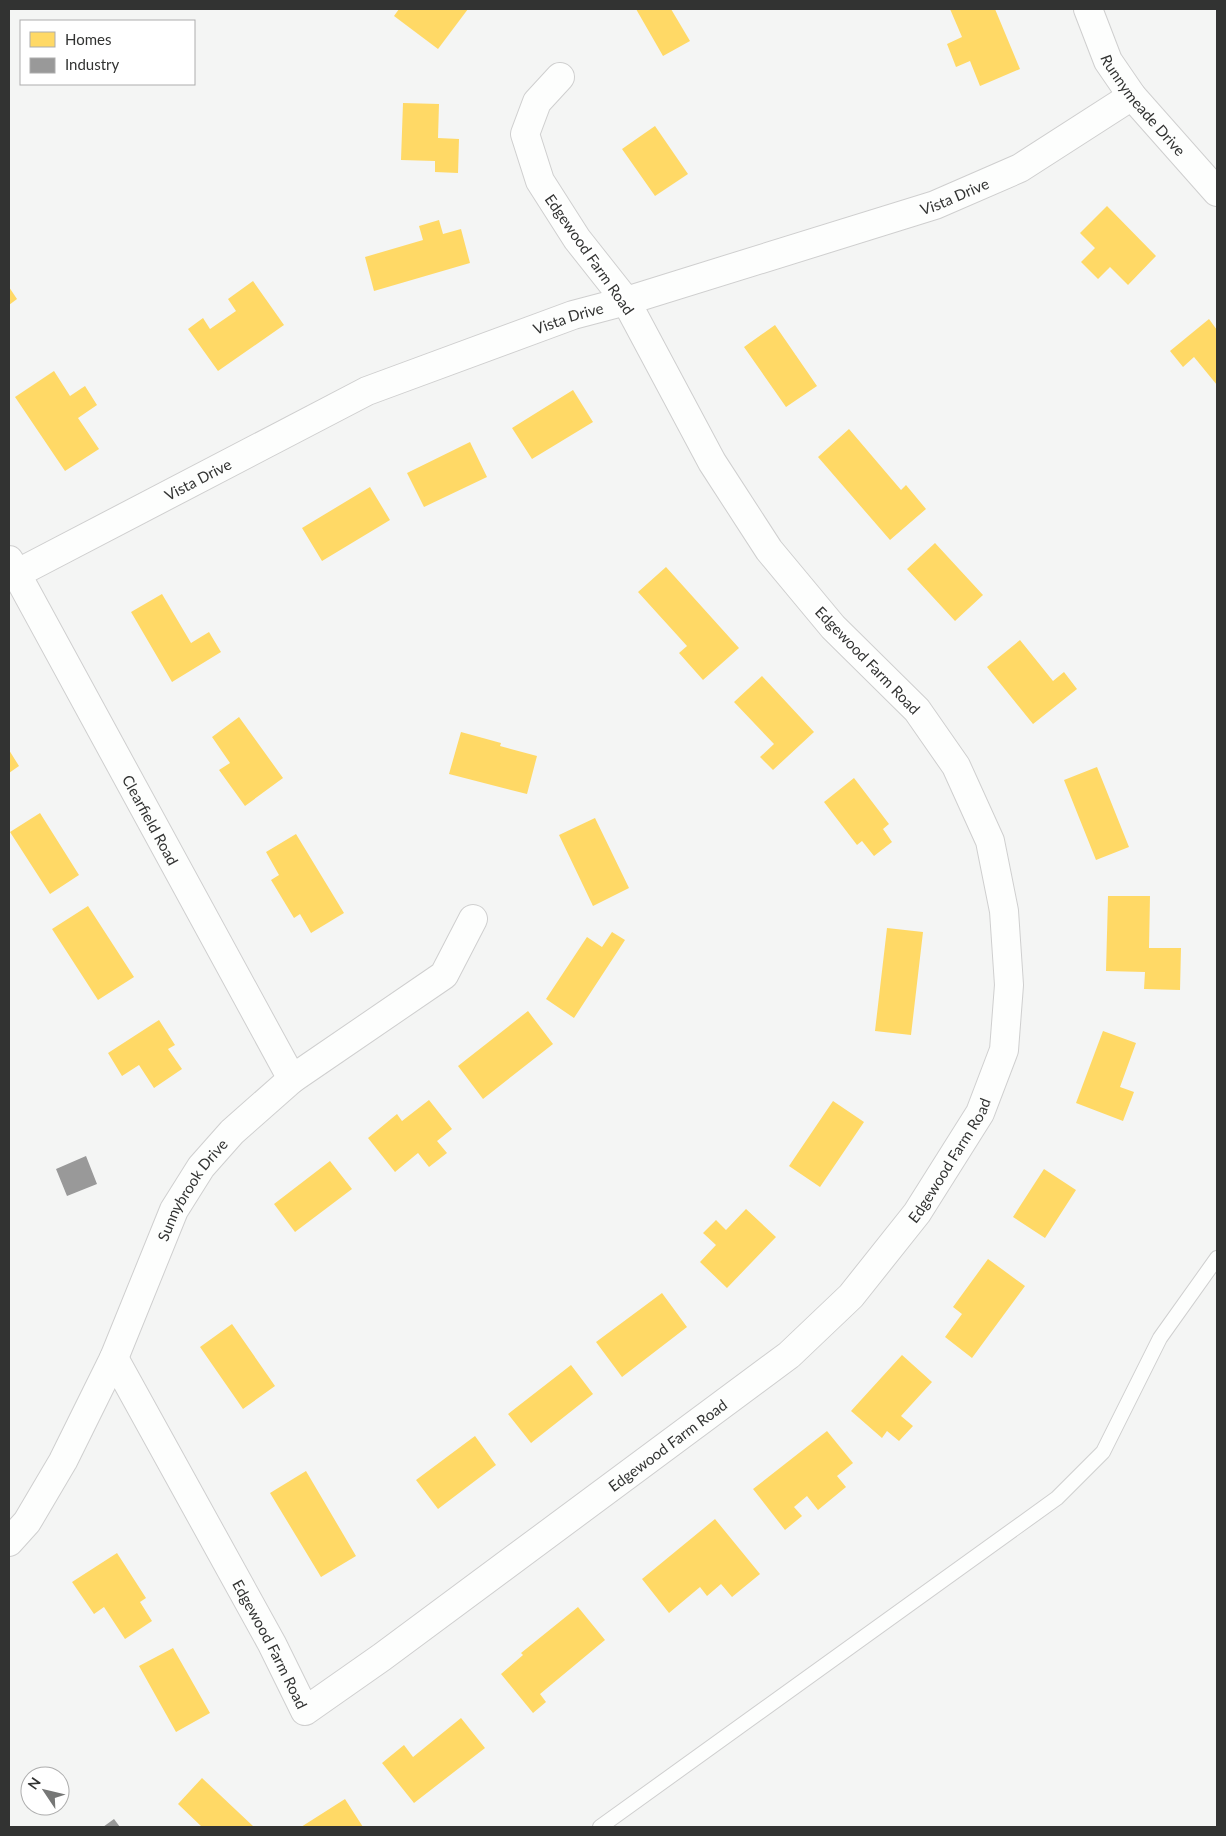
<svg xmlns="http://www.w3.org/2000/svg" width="1226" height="1836" viewBox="0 0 1226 1836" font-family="Lato,sans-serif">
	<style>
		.homes { fill: #ffd966 }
		.industry { fill: #999 }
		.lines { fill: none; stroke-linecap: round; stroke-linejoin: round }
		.lane-casing { stroke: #cfcfcf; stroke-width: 16 }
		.street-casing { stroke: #cfcfcf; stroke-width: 30 }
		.lane { stroke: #fdfefd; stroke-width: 14 }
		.street { stroke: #fdfefd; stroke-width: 28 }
		.labels { text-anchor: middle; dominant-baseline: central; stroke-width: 5; stroke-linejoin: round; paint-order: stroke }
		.street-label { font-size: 15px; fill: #323332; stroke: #fff }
	</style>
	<rect width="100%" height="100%" fill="#f4f5f4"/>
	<path class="homes" d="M 399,9 L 468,9 L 438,49 L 394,16 Z
		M 636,9 L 671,9 L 690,41 L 663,56 Z
		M 950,9 L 995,9 L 1020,69 L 980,86 L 970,61 L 956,67 L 947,44 L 962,37 Z
		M 403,103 L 439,104 L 438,138 L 459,139 L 458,173 L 435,172 L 435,161 L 401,160 Z
		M 655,126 L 688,174 L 655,196 L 622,149 Z
		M 1107,206 L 1156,256 L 1128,285 L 1110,267 L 1098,279 L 1081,262 L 1095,248 L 1080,233 Z
		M 439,220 L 443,234 L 461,229 L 470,263 L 374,291 L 365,257 L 423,240 L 419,226 Z
		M 253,281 L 284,325 L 218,371 L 188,329 L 203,318 L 210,329 L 236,311 L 228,299 Z
		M 9,287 L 17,299 L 9,305 Z
		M 1209,319 L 1217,330 L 1217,385 L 1194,357 L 1183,367 L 1170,351 Z
		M 775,325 L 817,386 L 786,407 L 744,347 Z
		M 54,371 L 70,396 L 85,386 L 97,405 L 78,418 L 99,449 L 65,471 L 15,397 Z
		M 573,390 L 593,422 L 532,459 L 512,428 Z
		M 849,429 L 901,490 L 906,485 L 926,509 L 890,540 L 818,457 Z
		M 470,442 L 487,477 L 424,507 L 407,473 Z
		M 370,487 L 390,520 L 322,561 L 302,528 Z
		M 935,543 L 983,595 L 955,621 L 907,569 Z
		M 666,567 L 739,648 L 703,680 L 679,653 L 687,646 L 638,592 Z
		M 162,594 L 191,643 L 209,632 L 221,652 L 172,682 L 131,612 Z
		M 1020,640 L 1053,681 L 1064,672 L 1077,689 L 1033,724 L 987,667 Z
		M 762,676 L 814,732 L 773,770 L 760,757 L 774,744 L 734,702 Z
		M 239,717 L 283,778 L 245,806 L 219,770 L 230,763 L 212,737 Z
		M 461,732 L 501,743 L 500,746 L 537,756 L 527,794 L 449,774 Z
		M 9,750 L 19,766 L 9,773 Z
		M 1097,767 L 1129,847 L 1096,860 L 1064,780 Z
		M 854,778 L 889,824 L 883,829 L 892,842 L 874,856 L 862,841 L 857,845 L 824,802 Z
		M 40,813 L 79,875 L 50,894 L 10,832 Z
		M 595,818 L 629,888 L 593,906 L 559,835 Z
		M 296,834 L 344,913 L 311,933 L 300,914 L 294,918 L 271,880 L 279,875 L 266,852 Z
		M 1108,896 L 1150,896 L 1149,948 L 1181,948 L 1180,990 L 1144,989 L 1145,972 L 1106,971 Z
		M 88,906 L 134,977 L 98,1000 L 52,929 Z
		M 887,928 L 923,932 L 911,1035 L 875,1031 Z
		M 612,932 L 625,940 L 574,1018 L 546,999 L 587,937 L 602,947 Z
		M 528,1011 L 553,1044 L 483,1099 L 458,1066 Z
		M 159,1020 L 175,1045 L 168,1049 L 182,1069 L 154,1088 L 139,1065 L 122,1076 L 108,1053 Z
		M 1103,1031 L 1136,1043 L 1120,1087 L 1134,1092 L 1123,1121 L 1076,1103 Z
		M 429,1100 L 452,1129 L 437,1141 L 447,1153 L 429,1167 L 418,1153 L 395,1172 L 368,1138 L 397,1114 L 402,1121 Z
		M 833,1101 L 864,1122 L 820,1187 L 789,1166 Z
		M 330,1161 L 352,1189 L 295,1232 L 274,1204 Z
		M 1044,1169 L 1076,1190 L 1045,1238 L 1013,1217 Z
		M 746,1209 L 776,1237 L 727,1288 L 700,1262 L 716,1245 L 703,1233 L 716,1220 L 726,1230 Z
		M 988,1259 L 1025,1286 L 972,1358 L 945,1337 L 962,1314 L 953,1307 Z
		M 662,1293 L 687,1327 L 622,1377 L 596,1342 Z
		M 232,1324 L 275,1386 L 243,1409 L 200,1347 Z
		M 902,1355 L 932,1382 L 901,1416 L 913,1426 L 899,1441 L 887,1431 L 882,1438 L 851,1411 Z
		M 571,1365 L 593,1394 L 531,1443 L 508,1414 Z
		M 827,1431 L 853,1463 L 837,1476 L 846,1487 L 818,1510 L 807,1496 L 794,1507 L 802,1516 L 785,1530 L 753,1489 Z
		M 475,1436 L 496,1465 L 438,1509 L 416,1480 Z
		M 306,1471 L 356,1556 L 321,1577 L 270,1493 Z
		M 715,1519 L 760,1574 L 732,1597 L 721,1584 L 707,1596 L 700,1587 L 669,1613 L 642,1579 Z
		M 117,1553 L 146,1598 L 140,1602 L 152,1621 L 125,1639 L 104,1607 L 94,1614 L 72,1582 Z
		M 578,1607 L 605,1640 L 540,1694 L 546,1702 L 533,1713 L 501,1674 L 523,1655 L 521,1653 Z
		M 173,1648 L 210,1713 L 176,1732 L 139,1666 Z
		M 461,1718 L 485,1748 L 414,1803 L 382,1763 L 404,1745 L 413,1757 Z
		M 202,1778 L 254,1827 L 202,1827 L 178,1804 Z
		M 345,1799 L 363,1827 L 301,1827 Z"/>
	<path class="industry" d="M 86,1156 L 97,1184 L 67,1196 L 56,1169 Z
		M 114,1819 L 120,1827 L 103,1827 Z"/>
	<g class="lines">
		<defs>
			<path id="lane" d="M 600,1827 L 1057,1498 L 1103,1452 L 1160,1338 L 1217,1258"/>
			<g id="street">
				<path id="s1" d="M 1088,9 L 1108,61 L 1132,96 L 1217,192"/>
				<path id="s2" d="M 9,560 L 292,1079"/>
				<path id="s3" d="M 16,574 L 367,391 L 573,315 L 626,301 L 935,205 L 1020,168 L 1132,96"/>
				<path id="s4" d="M 114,1358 L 272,1644 L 305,1711 L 382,1657 L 789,1355 L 851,1296 L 917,1213 L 980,1113 L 1004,1050 L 1009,985 L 1004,911 L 990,841 L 956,766 L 917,710 L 833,627 L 769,550 L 712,462 L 626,301 L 577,239 L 540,181 L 525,134 L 537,102 L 560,77"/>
				<path id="s5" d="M 9,1542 L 27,1522 L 63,1461 L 114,1358 L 174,1210 L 201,1167 L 232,1132 L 292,1079 L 444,975 L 473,919"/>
			</g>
		</defs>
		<use href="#lane" class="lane-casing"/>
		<use href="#street" class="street-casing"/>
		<use href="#lane" class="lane"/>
		<use href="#street" class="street"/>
	</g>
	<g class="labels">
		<g class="street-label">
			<text stroke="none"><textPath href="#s1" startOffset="112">Runnymeade Drive</textPath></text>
			<text stroke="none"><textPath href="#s3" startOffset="1015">Vista Drive</textPath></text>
			<text transform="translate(590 254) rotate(55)">Edgewood Farm Road</text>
			<text stroke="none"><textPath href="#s3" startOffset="610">Vista Drive</textPath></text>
			<text stroke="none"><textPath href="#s3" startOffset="205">Vista Drive</textPath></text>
			<text transform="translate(868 660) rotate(46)">Edgewood Farm Road</text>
			<text stroke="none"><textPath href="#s2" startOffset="296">Clearfield Road</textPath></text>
			<text stroke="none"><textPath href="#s4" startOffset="1256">Edgewood Farm Road</textPath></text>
			<text stroke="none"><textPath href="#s5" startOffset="399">Sunnybrook Drive</textPath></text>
			<text stroke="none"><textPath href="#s4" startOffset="851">Edgewood Farm Road</textPath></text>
			<text stroke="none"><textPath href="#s4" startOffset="326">Edgewood Farm Road</textPath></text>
		</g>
	</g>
	<rect width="1226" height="1836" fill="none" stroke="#323332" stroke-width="20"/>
	<rect x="20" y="20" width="175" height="65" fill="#ffffff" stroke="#adadad"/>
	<rect x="30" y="32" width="25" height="15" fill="#ffd966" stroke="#adadad"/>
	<text x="65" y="45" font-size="15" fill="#323332">Homes</text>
	<rect x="30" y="58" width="25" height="15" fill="#999999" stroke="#adadad"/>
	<text x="65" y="70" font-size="15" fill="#323332">Industry</text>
	<g transform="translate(45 1791) rotate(305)"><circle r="24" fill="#ffffff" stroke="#adadad"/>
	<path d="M0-4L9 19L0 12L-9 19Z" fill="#767776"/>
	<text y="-8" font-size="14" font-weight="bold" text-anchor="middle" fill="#323332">N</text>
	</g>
</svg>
